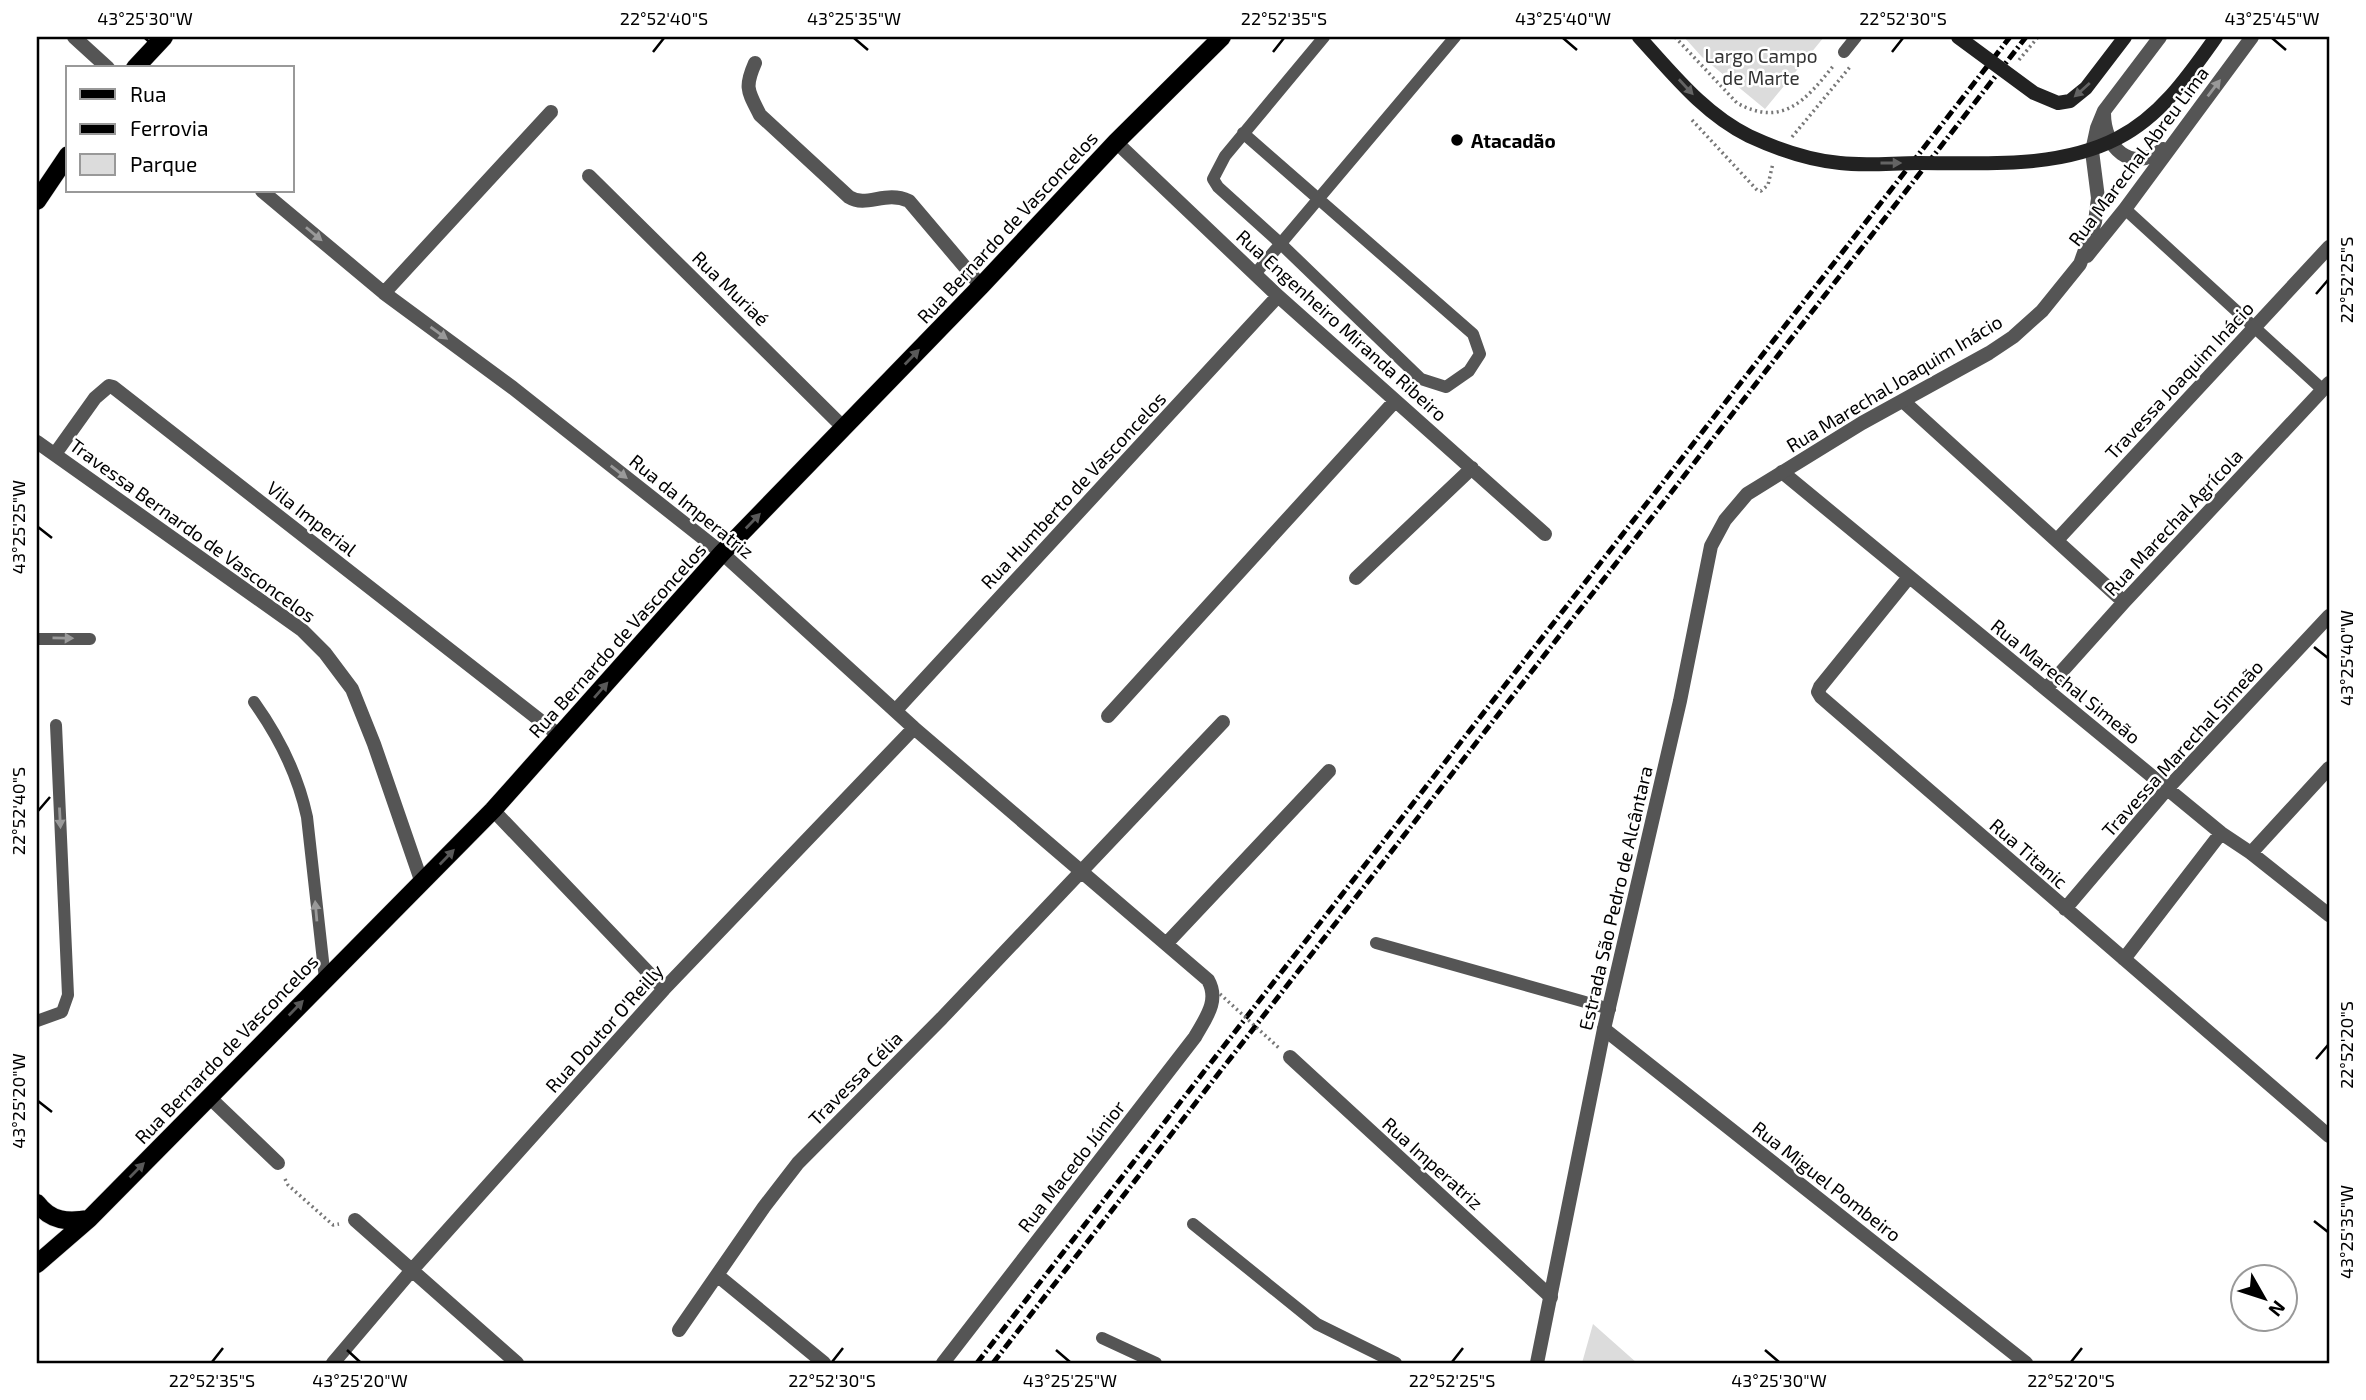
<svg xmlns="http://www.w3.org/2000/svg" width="2366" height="1400" viewBox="0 0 2366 1400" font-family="'Exo 2',sans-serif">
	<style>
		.green { fill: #dcdcdc }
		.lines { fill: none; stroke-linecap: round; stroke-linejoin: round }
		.primary-casing { stroke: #dbdbdb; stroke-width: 19 }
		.path { stroke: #777; stroke-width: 3.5; stroke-dasharray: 2 3.5; stroke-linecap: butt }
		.service { stroke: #555; stroke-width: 12 }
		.minor { stroke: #555; stroke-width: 14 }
		.tertiary { stroke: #555; stroke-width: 14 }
		.primary { stroke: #000; stroke-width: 18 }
		.rail { stroke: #000; stroke-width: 5; stroke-dasharray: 10 3.5 2 3.5; stroke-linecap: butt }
		.path-bridge { stroke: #777; stroke-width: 3.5; stroke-dasharray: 2 3.5; stroke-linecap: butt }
		.secondary-bridge { stroke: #222; stroke-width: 14 }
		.oneway { fill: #646464 }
		.oneway2 { fill: #999 }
		.oneway3 { fill: #595959 }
		.ticks { fill: none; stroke: #000; stroke-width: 2.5 }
		.poi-dot { fill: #000; stroke: #fff; stroke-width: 2.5 }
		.labels { text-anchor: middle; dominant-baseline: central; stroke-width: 5; stroke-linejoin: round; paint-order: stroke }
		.park-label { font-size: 19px; fill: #333; stroke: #fff }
		.poi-label { font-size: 19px; font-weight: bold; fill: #000; stroke: #fff; text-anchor: start }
		.street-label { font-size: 19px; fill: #000; stroke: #fff }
		.neatline { fill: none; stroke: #000; stroke-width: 2.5 }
		.ticks-label { font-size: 18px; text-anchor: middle; fill: #000 }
	</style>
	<rect width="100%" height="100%" fill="#fff"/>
	<path class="green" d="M 1684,37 L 1824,37 L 1765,109 L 1702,57 Z
		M 1593,1324 L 1637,1363 L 1582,1363 Z"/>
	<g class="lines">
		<defs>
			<path id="primary" d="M 135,68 L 164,37
				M 37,201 L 68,155
				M 37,1203 C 51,1222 68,1222 89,1219
				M 37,1264 L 89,1219 L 493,810 L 722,553 L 981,286 L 1116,142 L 1222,37"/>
		</defs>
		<use href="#primary" class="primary-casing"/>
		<path class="path" d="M 1675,37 L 1737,103 C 1783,128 1806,100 1834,65
			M 2019,60 L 2038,37
			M 1692,120 L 1757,190 L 1761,191 L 1768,185 L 1773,163
			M 1792,137 L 1850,67
			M 285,1179 L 288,1185 L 333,1225 L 339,1224"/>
		<path class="service" d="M 1844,52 L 1856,37
			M 1243,133 L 1473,334 L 1480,354 L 1469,371 L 1446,387 L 1421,379 L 1280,243 L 1218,187 L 1213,179 L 1225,156 L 1324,37
			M 2125,209 L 2323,390
			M 1255,274 L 1455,37
			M 37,639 L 90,639
			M 254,702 C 279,737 298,775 307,817 L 325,979
			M 1376,943 L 1610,1009
			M 37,1021 L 62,1012 L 68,995 L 56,725
			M 1193,1224 L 1317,1324 L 1396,1363
			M 1102,1338 L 1156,1363"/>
		<path class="minor" d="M 74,37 L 108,68
			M 755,63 C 744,88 748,91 760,115 L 849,197 C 867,208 885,190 909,201 L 981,286
			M 1116,142 L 1278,296 L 1545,534
			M 589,176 L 844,428
			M 262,191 L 384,293 L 513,388 L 722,553 L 914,728 L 1208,980 C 1220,1001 1205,1019 1195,1037 L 943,1363
			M 384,293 L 551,112
			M 1904,402 L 2124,602
			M 37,442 L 302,630 L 325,653 L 352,689 L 374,744 L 422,883
			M 55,454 L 95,398 L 109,386 L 113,387 L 560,736
			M 1782,472 L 2221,833 L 2251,853 L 2329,915
			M 2057,540 L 2329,247
			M 1909,577 L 1820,687 L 1818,692 L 1821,697 L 2329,1136
			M 1356,578 L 1472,468
			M 2046,689 L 2124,602 L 2329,383
			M 896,710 L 1278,296
			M 1108,716 L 1395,401
			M 493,810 L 664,989
			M 2251,853 L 2329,768
			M 2065,909 L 2167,789 L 2329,616
			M 1166,944 L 1329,771
			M 2124,959 L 2221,833
			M 1604,1029 L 2026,1363
			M 1290,1057 L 1551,1297
			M 209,1097 L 278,1163
			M 355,1220 L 517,1363
			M 717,1275 L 824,1363
			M 679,1330 L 764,1207 L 798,1163 L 942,1018 L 1223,722
			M 333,1363 L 412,1270 L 664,989 L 914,728"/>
		<path class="tertiary" d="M 2104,113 C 2104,148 2131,174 2163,149
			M 2087,256 L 2125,209 L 2252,37
			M 1537,1363 L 1604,1029 L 1680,701 L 1711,546 L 1725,520 L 1747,494 L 1862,423 L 1989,353 L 2013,337 L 2042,311 L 2080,264 L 2095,222 L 2098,198 L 2092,151 L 2097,128 L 2104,111 L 2160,37"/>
		<use href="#primary" class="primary"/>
		<path class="rail" d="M 977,1363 L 2010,37
			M 993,1363 L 2026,37"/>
		<path class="path-bridge" d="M 1220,994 L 1279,1048"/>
		<path class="secondary-bridge" d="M 1639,37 C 1672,73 1704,114 1749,136 C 1777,149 1808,160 1840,163 C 1865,166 1893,163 1919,163 C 1984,163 2058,169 2118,138 C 2161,116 2189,75 2216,37
			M 1958,37 L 2034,93 L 2058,103 L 2070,101 L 2086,88 L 2125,37"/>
	</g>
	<defs><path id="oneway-solid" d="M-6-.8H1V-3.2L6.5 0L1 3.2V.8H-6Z" transform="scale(1.75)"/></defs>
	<g class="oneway">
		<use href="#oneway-solid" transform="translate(1686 87) rotate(47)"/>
		<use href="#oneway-solid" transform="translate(2082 90) rotate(138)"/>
		<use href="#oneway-solid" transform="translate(1891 163)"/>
	</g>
	<g class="oneway2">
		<use href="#oneway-solid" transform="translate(2214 88) rotate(-53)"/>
		<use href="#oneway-solid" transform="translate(314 234) rotate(40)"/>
		<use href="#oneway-solid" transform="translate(439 333) rotate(36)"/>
		<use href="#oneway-solid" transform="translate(619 472) rotate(38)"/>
		<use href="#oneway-solid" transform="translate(63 638) rotate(1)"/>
		<use href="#oneway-solid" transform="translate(60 818) rotate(87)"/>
		<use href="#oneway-solid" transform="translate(316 911) rotate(-95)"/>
	</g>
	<g class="oneway3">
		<use href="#oneway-solid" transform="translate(912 357) rotate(-46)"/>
		<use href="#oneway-solid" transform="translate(753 521) rotate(-46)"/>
		<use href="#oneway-solid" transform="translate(601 690) rotate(-49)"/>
		<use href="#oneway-solid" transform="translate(447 857) rotate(-46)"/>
		<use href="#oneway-solid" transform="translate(296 1008) rotate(-46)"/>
		<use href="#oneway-solid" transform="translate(137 1170) rotate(-45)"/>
	</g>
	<path class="ticks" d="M 145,38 L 158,50M 854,38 L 868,50M 1563,38 L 1577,50M 2272,38 L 2286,50M 653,52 L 664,38M 1273,52 L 1284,38M 1892,52 L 1903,38M 2316,294 L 2328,280M 38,527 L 52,538M 2314,647 L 2328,658M 38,811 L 50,797M 2316,1059 L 2328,1045M 38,1101 L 52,1112M 2314,1221 L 2328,1232M 347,1350 L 360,1362M 1056,1350 L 1070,1362M 1765,1350 L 1779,1362M 212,1362 L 223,1348M 832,1362 L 843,1348M 1452,1362 L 1463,1348M 2071,1362 L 2082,1348"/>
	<circle class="poi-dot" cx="1457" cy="140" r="7"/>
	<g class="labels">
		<g class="park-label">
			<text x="1761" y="55">Largo Campo<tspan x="1761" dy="22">de Marte</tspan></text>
		</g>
		<g class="poi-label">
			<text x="1471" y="140">Atacadão</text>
		</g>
		<g class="street-label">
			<text transform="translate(2138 156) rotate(-53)">Rua Marechal Abreu Lima</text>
			<text transform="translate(1007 227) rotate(-47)">Rua Bernardo de Vasconcelos</text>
			<text transform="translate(731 288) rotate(44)">Rua Muriaé</text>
			<text transform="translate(1342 325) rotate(42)">Rua Engenheiro Miranda Ribeiro</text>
			<text transform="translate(2179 380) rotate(-47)">Travessa Joaquim Inácio</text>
			<text transform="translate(1894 383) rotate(-31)">Rua Marechal Joaquim Inácio</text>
			<text transform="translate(1073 490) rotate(-47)">Rua Humberto de Vasconcelos</text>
			<text transform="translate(692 506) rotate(39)">Rua da Imperatriz</text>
			<text transform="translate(312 518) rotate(38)">Vila Imperial</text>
			<text transform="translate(2173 522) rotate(-47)">Rua Marechal Agrícola</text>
			<text transform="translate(193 530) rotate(36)">Travessa Bernardo de Vasconcelos</text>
			<text transform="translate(617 640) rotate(-48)">Rua Bernardo de Vasconcelos</text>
			<text transform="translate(2066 681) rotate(39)">Rua Marechal Simeão</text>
			<text transform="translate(2182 748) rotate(-48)">Travessa Marechal Simeão</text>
			<text transform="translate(2029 853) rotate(41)">Rua Titanic</text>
			<text transform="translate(1615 898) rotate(-77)">Estrada São Pedro de Alcântara</text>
			<text transform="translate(604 1028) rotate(-48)">Rua Doutor O'Reilly</text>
			<text transform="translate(226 1049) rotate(-46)">Rua Bernardo de Vasconcelos</text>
			<text transform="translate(855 1078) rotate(-45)">Travessa Célia</text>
			<text transform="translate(1433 1163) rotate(42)">Rua Imperatriz</text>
			<text transform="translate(1071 1166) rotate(-52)">Rua Macedo Júnior</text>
			<text transform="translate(1827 1181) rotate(38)">Rua Miguel Pombeiro</text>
		</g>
	</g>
	<rect width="2366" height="1400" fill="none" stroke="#ffffff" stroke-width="77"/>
	<rect x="66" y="66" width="228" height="126" fill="#ffffff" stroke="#999999" stroke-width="2"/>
	<rect x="80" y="89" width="35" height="10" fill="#000000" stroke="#999999" stroke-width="2"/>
	<text x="130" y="102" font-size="21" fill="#000000">Rua</text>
	<rect x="80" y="124" width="35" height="10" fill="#000000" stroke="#999999" stroke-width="2"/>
	<text x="130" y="136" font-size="21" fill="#000000">Ferrovia</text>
	<rect x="80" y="154" width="35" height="21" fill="#dcdcdc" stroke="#999999" stroke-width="2"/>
	<text x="130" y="172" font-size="21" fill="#000000">Parque</text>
	<g transform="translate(2264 1298) rotate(129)"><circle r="33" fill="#ffffff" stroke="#999999" stroke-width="2"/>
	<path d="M0-5L12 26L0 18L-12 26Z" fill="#000000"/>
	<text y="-10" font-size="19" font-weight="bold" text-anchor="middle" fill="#000000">N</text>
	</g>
	<rect x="38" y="38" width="2290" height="1324" class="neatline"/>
	<g class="ticks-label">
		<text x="145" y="25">43°25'30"W</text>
		<text x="664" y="25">22°52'40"S</text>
		<text x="854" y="25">43°25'35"W</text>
		<text x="1284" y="25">22°52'35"S</text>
		<text x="1563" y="25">43°25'40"W</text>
		<text x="1903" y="25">22°52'30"S</text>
		<text x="2272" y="25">43°25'45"W</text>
		<text transform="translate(2347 280) rotate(-90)" y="6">22°52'25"S</text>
		<text transform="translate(19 527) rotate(-90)" y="6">43°25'25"W</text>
		<text transform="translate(2347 658) rotate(-90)" y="6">43°25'40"W</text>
		<text transform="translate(19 811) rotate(-90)" y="6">22°52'40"S</text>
		<text transform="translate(2347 1045) rotate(-90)" y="6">22°52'20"S</text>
		<text transform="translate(19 1101) rotate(-90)" y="6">43°25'20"W</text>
		<text transform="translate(2347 1232) rotate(-90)" y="6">43°25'35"W</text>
		<text x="212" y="1387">22°52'35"S</text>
		<text x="360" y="1387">43°25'20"W</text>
		<text x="832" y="1387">22°52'30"S</text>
		<text x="1070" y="1387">43°25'25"W</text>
		<text x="1452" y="1387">22°52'25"S</text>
		<text x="1779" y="1387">43°25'30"W</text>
		<text x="2071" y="1387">22°52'20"S</text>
	</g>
</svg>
